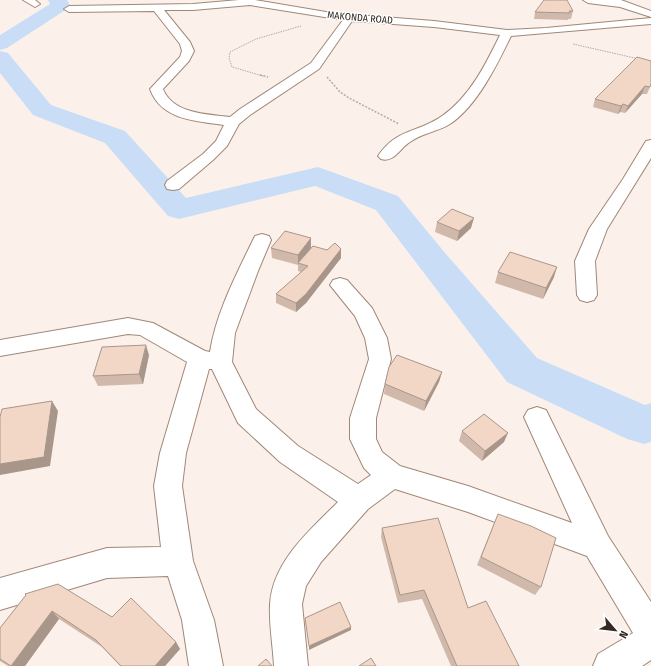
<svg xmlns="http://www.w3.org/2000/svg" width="651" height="666" viewBox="0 0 651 666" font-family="'Fira Sans Condensed',sans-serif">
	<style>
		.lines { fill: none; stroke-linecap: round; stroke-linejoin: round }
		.river { fill: #c9def6; fill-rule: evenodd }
		.minor-casing { stroke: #a08778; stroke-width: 2 }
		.path-far1 { stroke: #b6aba4; stroke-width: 1; stroke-dasharray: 1.5 1; stroke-linecap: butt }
		.path { stroke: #b6aba4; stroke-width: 1.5; stroke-dasharray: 2 1.5; stroke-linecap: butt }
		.minor { fill: #fff; fill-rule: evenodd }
		.wall { fill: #d0b9aa }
		.shaded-wall { fill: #a9968b }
		.building { fill: #f2d7c6; stroke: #a9968b }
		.labels { text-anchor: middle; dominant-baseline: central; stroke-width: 3; stroke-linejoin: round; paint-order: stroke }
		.far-street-label { font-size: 10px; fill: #342923; stroke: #fff }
	</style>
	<rect width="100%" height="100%" fill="#fcf1ea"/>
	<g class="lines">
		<path class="river" d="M 48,0 L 67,0 L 70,5 L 67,9 L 7,48 L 0,50 L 0,35 L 50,4 Z
			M 0,51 L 8,53 L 51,105 L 125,131 L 186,198 L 318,167 L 398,196 L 446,254 L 537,358 L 645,405 L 651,403 L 651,442 L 644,444 L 627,439 L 507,382 L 376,210 L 315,186 L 179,219 L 168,216 L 105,143 L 33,115 L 0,73 Z"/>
		<defs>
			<path id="minor" d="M 23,0 L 35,0 L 40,4 L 35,7 Z
				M 239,0 L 255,0 L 332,13 L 434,21 L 507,30 L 546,28 L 651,18 L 651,24 L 511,36 C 497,65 477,106 450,124 C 437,132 422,133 410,142 C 400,148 394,163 381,159 L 378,156 C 397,128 418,133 442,116 C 469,98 486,64 500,35 L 434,27 L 352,21 L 319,69 L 250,115 L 239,124 L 227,146 L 213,160 L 179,189 L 173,190 L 167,189 L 165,185 L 167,181 L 203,154 L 216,141 L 224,125 C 196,121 161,120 150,89 L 180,57 L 182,51 L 180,44 L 154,11 L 69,12 L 64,9 L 69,6 L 193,4 ZM 250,5 L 343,20 L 311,63 L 240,109 L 230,117 C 207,114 173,114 163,89 L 189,61 L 194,51 L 190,42 L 164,10 L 193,10 Z
				M 583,0 L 621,0 L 651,11 L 651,17 L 620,7 L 588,3 Z
				M 651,140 L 651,158 L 607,229 L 595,261 L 597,295 L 594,300 L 587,302 L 580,300 L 577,295 L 575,261 L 589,229 L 623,179 L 646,141 Z
				M 262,234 L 269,236 L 271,240 L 258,271 L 235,333 L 232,362 L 256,409 L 298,446 L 358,484 L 371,475 L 364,468 L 350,439 L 350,418 L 369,359 L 365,338 L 355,316 L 330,285 L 333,280 L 340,278 L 347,280 L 372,308 L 387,338 L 391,359 L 376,418 L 376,439 L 382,452 L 400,466 L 468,486 L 572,523 L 524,417 L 528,410 L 537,407 L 546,410 L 608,536 L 651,602 L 651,660 L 642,666 L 593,666 L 598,654 L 633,633 L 587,556 L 468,512 L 395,489 L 368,509 L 321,562 L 306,586 L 302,604 L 308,666 L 274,666 C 273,646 269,625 270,605 C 272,562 310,530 338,502 L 280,462 L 238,423 L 212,369 L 209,369 L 186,453 L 182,486 L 193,561 L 214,620 L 223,666 L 189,666 L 182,620 L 168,576 L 107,578 L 0,610 L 0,578 L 107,548 L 161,547 L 154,486 L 160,453 L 187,362 L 140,335 L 128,334 L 0,356 L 0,340 L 128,318 L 153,323 L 205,351 L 210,352 C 216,313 236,275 253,240 L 255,236 Z"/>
		</defs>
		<use href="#minor" class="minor-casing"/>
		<path class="path-far1" d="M 573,44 L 639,59
			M 263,76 L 232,67 L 229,58 L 230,52 L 256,39 L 301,26"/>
		<path class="path" d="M 260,75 L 268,77
			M 327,77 L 340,92 L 349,98 L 399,124"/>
		<use href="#minor" class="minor"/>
	</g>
	<path class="wall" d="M 573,11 L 571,19 L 568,19 L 568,20 L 534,19 L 535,12 Z
		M 637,57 L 650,87 L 647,94 L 642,94 L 625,113 L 620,112 L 618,114 L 593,107 L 595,99 Z
		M 437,222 L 471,228 L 457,241 L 435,232 Z
		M 311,247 L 341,258 L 306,303 L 296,312 L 276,303 L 276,294 L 301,272 L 298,271 L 298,265 L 272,258 L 271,248 Z
		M 498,272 L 554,277 L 543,299 L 495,283 Z
		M 149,355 L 143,384 L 98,386 L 93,376 Z
		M 442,372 L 439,382 L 424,411 L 384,394 L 385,384 Z
		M 462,431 L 504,442 L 482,461 L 459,441 Z
		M 498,514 L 541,587 L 535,595 L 477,565 Z
		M 382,528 L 468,608 L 519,666 L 451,666 L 422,599 L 398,603 L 381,537 Z
		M 25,594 L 112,617 L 176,642 L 180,649 L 165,666 L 120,666 L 102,647 L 59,619 L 25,666 L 8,666 L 0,661 L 0,628 L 26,595 Z"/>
	<path class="shaded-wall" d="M 645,86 L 642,94 L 625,113 L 628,106 Z
		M 623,104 L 620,112 L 618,114 L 621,106 Z
		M 474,218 L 471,228 L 457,241 L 459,231 Z
		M 311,238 L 311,248 L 298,263 L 298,255 Z
		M 341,249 L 341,258 L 306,303 L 296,312 L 296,303 Z
		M 557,267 L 554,277 L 543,299 L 546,288 Z
		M 146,345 L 149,355 L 143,384 L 139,374 Z
		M 442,372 L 439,382 L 424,411 L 426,401 Z
		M 52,401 L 58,411 L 50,466 L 0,475 L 0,464 Z
		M 508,433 L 504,442 L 482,461 L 485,451 Z
		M 52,611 L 59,619 L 25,666 L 11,666 Z
		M 351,627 L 351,630 L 309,650 L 309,646 Z
		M 176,642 L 180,649 L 165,666 L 155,666 Z"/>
	<path class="building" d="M 544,0 L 567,0 L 573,11 L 569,11 L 570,13 L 535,12 Z
		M 637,57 L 651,61 L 651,84 L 650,87 L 645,86 L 628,106 L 623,104 L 621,106 L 595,99 Z
		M 452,209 L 474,218 L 459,231 L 437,222 Z
		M 285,231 L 311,238 L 298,255 L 271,248 Z
		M 335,243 L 341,249 L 306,294 L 296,303 L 276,294 L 308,266 L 298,263 L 313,246 L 327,250 Z
		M 510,252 L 557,267 L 546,288 L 498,272 Z
		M 146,345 L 139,374 L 93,376 L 102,347 Z
		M 397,355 L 442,372 L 426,401 L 385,384 L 389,367 Z
		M 52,401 L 44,457 L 0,464 L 0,417 L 2,409 Z
		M 484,414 L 508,433 L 485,451 L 462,431 Z
		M 498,514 L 531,526 L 556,538 L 541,587 L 481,557 Z
		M 438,518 L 468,608 L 486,601 L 519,666 L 457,666 L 424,590 L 400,595 L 382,528 Z
		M 58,584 L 112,617 L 131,598 L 176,642 L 155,666 L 121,666 L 96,640 L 52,611 L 11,666 L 0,659 L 0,628 L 26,595 L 25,594 Z
		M 340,602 L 351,627 L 309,646 L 305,618 Z
		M 371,658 L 376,666 L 359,666 Z
		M 266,659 L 272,666 L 258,666 Z"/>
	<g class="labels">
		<g class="far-street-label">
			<text transform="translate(360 18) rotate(5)">MAKONDA ROAD</text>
		</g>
	</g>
	<g transform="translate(615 630) rotate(118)" stroke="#ffffff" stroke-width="3" paint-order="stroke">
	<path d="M0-3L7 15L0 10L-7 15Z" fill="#342923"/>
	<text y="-6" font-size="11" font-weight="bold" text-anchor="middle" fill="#342923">N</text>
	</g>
</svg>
